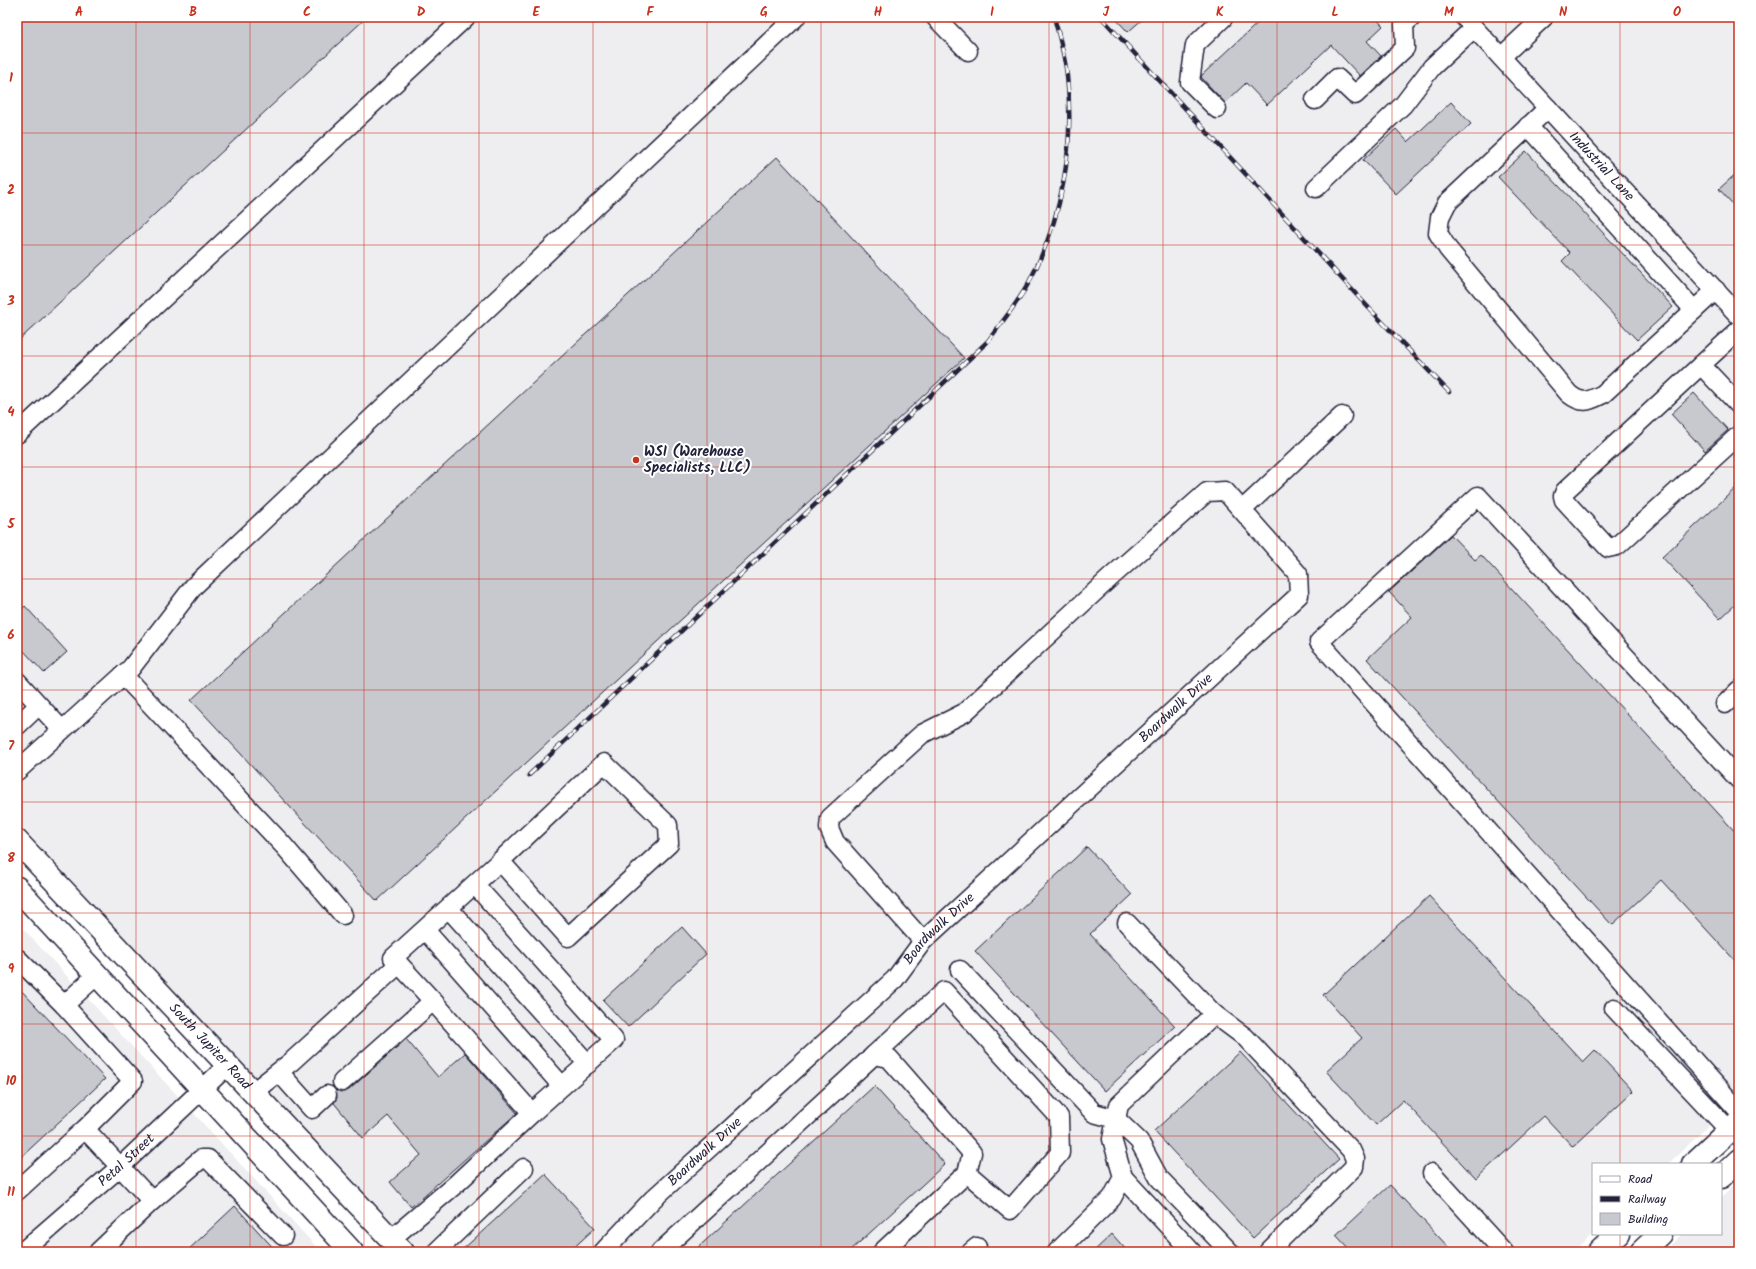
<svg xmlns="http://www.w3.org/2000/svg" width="1756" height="1269" viewBox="0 0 1756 1269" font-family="Kalam,sans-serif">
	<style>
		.built { fill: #eeeef1 }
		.building { fill: #c8c8cf; stroke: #22223b }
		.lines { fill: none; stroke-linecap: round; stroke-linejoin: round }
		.minor-casing { stroke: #22223b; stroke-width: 21 }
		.major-casing { stroke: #22223b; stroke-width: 25 }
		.minor { stroke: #fff; stroke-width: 18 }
		.major { stroke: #fff; stroke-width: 22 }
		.rail-casing { stroke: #22223b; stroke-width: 4.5 }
		.rail { stroke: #fff; stroke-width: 3; stroke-dasharray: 9; stroke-linecap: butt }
		.grid { fill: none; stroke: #c8321e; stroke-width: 1; stroke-opacity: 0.55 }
		.poi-dot { fill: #c8321e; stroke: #fff; stroke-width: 1.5 }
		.labels { text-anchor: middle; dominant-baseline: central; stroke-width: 4; stroke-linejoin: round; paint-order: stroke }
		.street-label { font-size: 14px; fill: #22223b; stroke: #fff }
		.poi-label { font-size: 14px; font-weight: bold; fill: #22223b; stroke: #fff; text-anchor: start }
		.neatline { fill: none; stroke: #c8321e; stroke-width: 1.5 }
		.grid-label { font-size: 13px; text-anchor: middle; font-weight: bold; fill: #c8321e }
	</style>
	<rect width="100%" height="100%" fill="#fff"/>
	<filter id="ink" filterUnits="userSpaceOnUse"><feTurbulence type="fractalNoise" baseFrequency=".025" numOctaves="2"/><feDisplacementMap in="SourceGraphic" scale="8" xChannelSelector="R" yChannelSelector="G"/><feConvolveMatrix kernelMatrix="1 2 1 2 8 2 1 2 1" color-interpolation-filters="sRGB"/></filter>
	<g filter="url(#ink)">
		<path class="built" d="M 17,17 L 1739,17 L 1739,1097 L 1668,1164 L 1593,1164 L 1593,1234 L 1573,1252 L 414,1252 L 17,821 Z
			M 17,922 L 199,1119 L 321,1252 L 17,1252 Z
			M 1739,1180 L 1739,1252 L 1663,1252 L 1682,1234 L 1721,1234 L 1721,1197 Z"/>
		<path class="building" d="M 17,17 L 367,17 L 17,342 Z
			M 1114,17 L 1145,17 L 1128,32 Z
			M 1264,17 L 1375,17 L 1383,26 L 1367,41 L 1381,56 L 1360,76 L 1331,45 L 1267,105 L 1246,83 L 1225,103 L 1201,77 L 1202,75 Z
			M 1451,102 L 1471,124 L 1396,194 L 1363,160 L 1396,129 L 1408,142 Z
			M 1526,151 L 1673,307 L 1637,340 L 1562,261 L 1570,253 L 1498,177 Z
			M 777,157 L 964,358 L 377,901 L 191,700 Z
			M 1739,171 L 1739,211 L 1719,189 Z
			M 1694,393 L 1728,430 L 1705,451 L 1671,414 Z
			M 1739,485 L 1739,601 L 1720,619 L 1662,557 Z
			M 1451,535 L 1475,560 L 1481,555 L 1739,836 L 1739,965 L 1661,880 L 1612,925 L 1367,659 L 1412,617 L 1389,592 Z
			M 25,606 L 67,652 L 44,673 L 24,651 L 17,657 L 17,614 Z
			M 1087,847 L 1132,895 L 1090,934 L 1175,1026 L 1105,1091 L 975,951 Z
			M 1429,896 L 1583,1062 L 1595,1050 L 1633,1091 L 1573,1147 L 1544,1116 L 1476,1179 L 1403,1100 L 1376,1125 L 1326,1071 L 1362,1038 L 1323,995 Z
			M 682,927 L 706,954 L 628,1027 L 603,1000 Z
			M 17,986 L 105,1079 L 17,1161 L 17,1086 L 24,1079 L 17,1071 Z
			M 406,1039 L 438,1077 L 465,1053 L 517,1113 L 411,1207 L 390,1182 L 421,1155 L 388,1116 L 363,1138 L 334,1103 L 337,1098 L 336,1090 L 344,1092 L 349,1090 Z
			M 1240,1052 L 1339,1159 L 1253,1238 L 1154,1131 Z
			M 874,1086 L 945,1164 L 849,1252 L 693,1252 Z
			M 545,1174 L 595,1228 L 569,1252 L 460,1252 Z
			M 1390,1185 L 1453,1252 L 1352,1252 L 1336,1235 Z
			M 235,1206 L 277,1252 L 186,1252 Z
			M 1112,1234 L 1128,1252 L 1093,1252 Z"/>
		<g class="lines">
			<defs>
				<g id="minor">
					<path d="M 935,17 L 968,51"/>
					<path id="s1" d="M 1464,17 L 1739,316"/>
					<path d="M 1501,57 L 1544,17"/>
					<path d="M 1315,100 L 1337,78 L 1355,95 L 1405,48 L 1404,24 L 1412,17"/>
					<path d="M 1548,108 L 1447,203 L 1440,217 L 1438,233 L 1448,249 L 1569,394 C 1583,405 1589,401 1603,394 L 1716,290"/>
					<path d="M 1217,109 L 1190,82 L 1195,45 L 1224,17"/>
					<path d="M 1528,126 L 1694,310"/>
					<path d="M 1316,188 L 1403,105 L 1432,67 L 1474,28"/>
					<path d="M 1739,330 L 1701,365 L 1739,405"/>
					<path d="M 1701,365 L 1565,491 L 1563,496 L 1564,500 L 1608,548 L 1617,546 L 1739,435"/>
					<path d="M 17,434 L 466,17"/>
					<path d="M 1242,510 L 1342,416"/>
					<path d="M 123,675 L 284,846 L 343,915"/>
					<path d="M 17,681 L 39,705 L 17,726"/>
					<path d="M 1725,704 L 1739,690"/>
					<path d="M 39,705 L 62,730"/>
					<path d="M 17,771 L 131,668 L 194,586 L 796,17"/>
					<path d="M 1739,780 L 1478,496 L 1319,642 L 1739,1111"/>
					<path d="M 449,909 L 588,1064"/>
					<path d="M 425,930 L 562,1086"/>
					<path d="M 17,958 L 64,1005 L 133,1081 L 85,1129 L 17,1191"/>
					<path d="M 399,964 L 393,958 L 500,861 L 568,937 L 669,844 L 668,825 L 604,763 L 500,861"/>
					<path d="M 960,970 L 1094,1113 L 1116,1119 L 1139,1141 L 1159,1178 L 1230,1252"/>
					<path d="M 433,1001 L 532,1113"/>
					<path d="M 64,1005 L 97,975"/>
					<path d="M 1614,1008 L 1729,1130 L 1739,1136"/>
					<path d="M 1214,1014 L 1245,1037 L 1351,1150 L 1355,1159 L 1354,1167 L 1268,1252"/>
					<path d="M 874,1055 L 944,991 L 1059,1117 L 1060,1153 L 1010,1210 L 967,1173"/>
					<path d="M 279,1072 L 312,1109 L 327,1095"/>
					<path d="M 253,1092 L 291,1062 L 399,964 L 433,1001 L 342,1082"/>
					<path d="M 85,1129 L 152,1201"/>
					<path d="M 1432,1173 L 1504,1252"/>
					<path d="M 1123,1177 L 1192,1252"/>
					<path d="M 391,1239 L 456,1184 L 532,1113 L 614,1040 L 475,885"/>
					<path id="s2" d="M 22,1252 L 120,1167 L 228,1065"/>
					<path d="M 98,1252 L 152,1201 L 201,1159 L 208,1159 L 283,1236"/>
					<path d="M 436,1252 L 524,1168"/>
					<path id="s3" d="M 603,1252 L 653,1199 L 895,979 L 923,941 L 1299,595 L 1298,574 L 1225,491 L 1207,492 L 1111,577 L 964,713 L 922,734 L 830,818 L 829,828 L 835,842 L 923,941"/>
					<path d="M 660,1252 L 874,1055 L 889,1058 L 972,1153 L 967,1173 L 882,1252"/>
					<path d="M 971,1252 L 977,1247"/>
					<path d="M 1057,1252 L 1112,1198 L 1123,1177 L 1112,1139 L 1119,1105 L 1214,1014 L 1127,923"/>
				</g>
				<g id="major">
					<path id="s4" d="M 17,841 L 403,1252"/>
					<path d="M 17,888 L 352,1252"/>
					<path d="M 1693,1164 L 1739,1121"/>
					<path d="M 1721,1177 L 1739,1160"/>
					<path d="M 1599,1252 L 1618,1234"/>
					<path d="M 1641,1252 L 1660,1234"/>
				</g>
			</defs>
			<use href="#minor" class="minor-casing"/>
			<use href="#major" class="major-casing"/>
			<use href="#minor" class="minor"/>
			<use href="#major" class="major"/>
			<defs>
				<path id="rail" d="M 1101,17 L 1366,305 L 1449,392
					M 529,775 L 988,341 C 1001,323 1017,304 1028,284 C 1062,221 1075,147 1067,76 C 1065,56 1059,36 1054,17"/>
			</defs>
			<use href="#rail" class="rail-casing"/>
			<use href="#rail" class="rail"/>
		</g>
	</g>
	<path class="grid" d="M 136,17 L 136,1252M 250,17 L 250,1252M 364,17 L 364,1252M 479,17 L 479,1252M 593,17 L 593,1252M 707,17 L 707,1252M 821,17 L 821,1252M 935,17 L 935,1252M 1049,17 L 1049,1252M 1163,17 L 1163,1252M 1277,17 L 1277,1252M 1392,17 L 1392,1252M 1506,17 L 1506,1252M 1620,17 L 1620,1164M 17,133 L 1739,133M 17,245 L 1739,245M 17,356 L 1739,356M 17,467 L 1739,467M 17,579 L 1739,579M 17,690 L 1739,690M 17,802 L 1739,802M 17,913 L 1739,913M 17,1024 L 1739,1024M 17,1136 L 1739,1136M 1620,1234 L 1620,1252"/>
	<circle class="poi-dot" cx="636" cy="460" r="4"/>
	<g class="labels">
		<g class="street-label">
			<text stroke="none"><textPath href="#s1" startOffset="203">Industrial Lane</textPath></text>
			<text stroke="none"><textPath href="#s3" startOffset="791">Boardwalk Drive</textPath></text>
			<text stroke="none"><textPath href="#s3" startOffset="467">Boardwalk Drive</textPath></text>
			<text stroke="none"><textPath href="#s4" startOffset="282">South Jupiter Road</textPath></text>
			<text stroke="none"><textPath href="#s3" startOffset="143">Boardwalk Drive</textPath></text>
			<text stroke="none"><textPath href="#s2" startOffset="139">Petal Street</textPath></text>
		</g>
		<g class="poi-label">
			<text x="644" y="452">WSI (Warehouse<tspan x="644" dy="16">Specialists, LLC)</tspan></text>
		</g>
	</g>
	<rect width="1756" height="1269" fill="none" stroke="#fff" stroke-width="44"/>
	<rect x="1592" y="1163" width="130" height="72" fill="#ffffff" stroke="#a7a7b1"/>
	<rect x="1600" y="1176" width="20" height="6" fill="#ffffff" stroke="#a7a7b1"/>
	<text x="1628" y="1183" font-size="12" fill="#22223b">Road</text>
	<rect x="1600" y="1196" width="20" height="6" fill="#22223b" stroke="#a7a7b1"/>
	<text x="1628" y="1203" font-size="12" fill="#22223b">Railway</text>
	<rect x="1600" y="1213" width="20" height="12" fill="#c8c8cf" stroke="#a7a7b1"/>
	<text x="1628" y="1223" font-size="12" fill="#22223b">Building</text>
	<rect x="22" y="22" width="1712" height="1225" class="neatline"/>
	<g class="grid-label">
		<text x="79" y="16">A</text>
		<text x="193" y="16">B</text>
		<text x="307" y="16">C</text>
		<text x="421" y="16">D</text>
		<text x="536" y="16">E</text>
		<text x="650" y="16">F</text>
		<text x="764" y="16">G</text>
		<text x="878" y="16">H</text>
		<text x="992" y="16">I</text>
		<text x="1106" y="16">J</text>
		<text x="1220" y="16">K</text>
		<text x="1335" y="16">L</text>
		<text x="1449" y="16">M</text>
		<text x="1563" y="16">N</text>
		<text x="1677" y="16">O</text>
		<text x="11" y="82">1</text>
		<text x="11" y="194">2</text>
		<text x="11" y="305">3</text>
		<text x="11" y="416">4</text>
		<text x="11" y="528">5</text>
		<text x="11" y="639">6</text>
		<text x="11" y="750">7</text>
		<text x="11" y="862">8</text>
		<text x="11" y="973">9</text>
		<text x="11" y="1085">10</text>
		<text x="11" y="1196">11</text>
	</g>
</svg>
